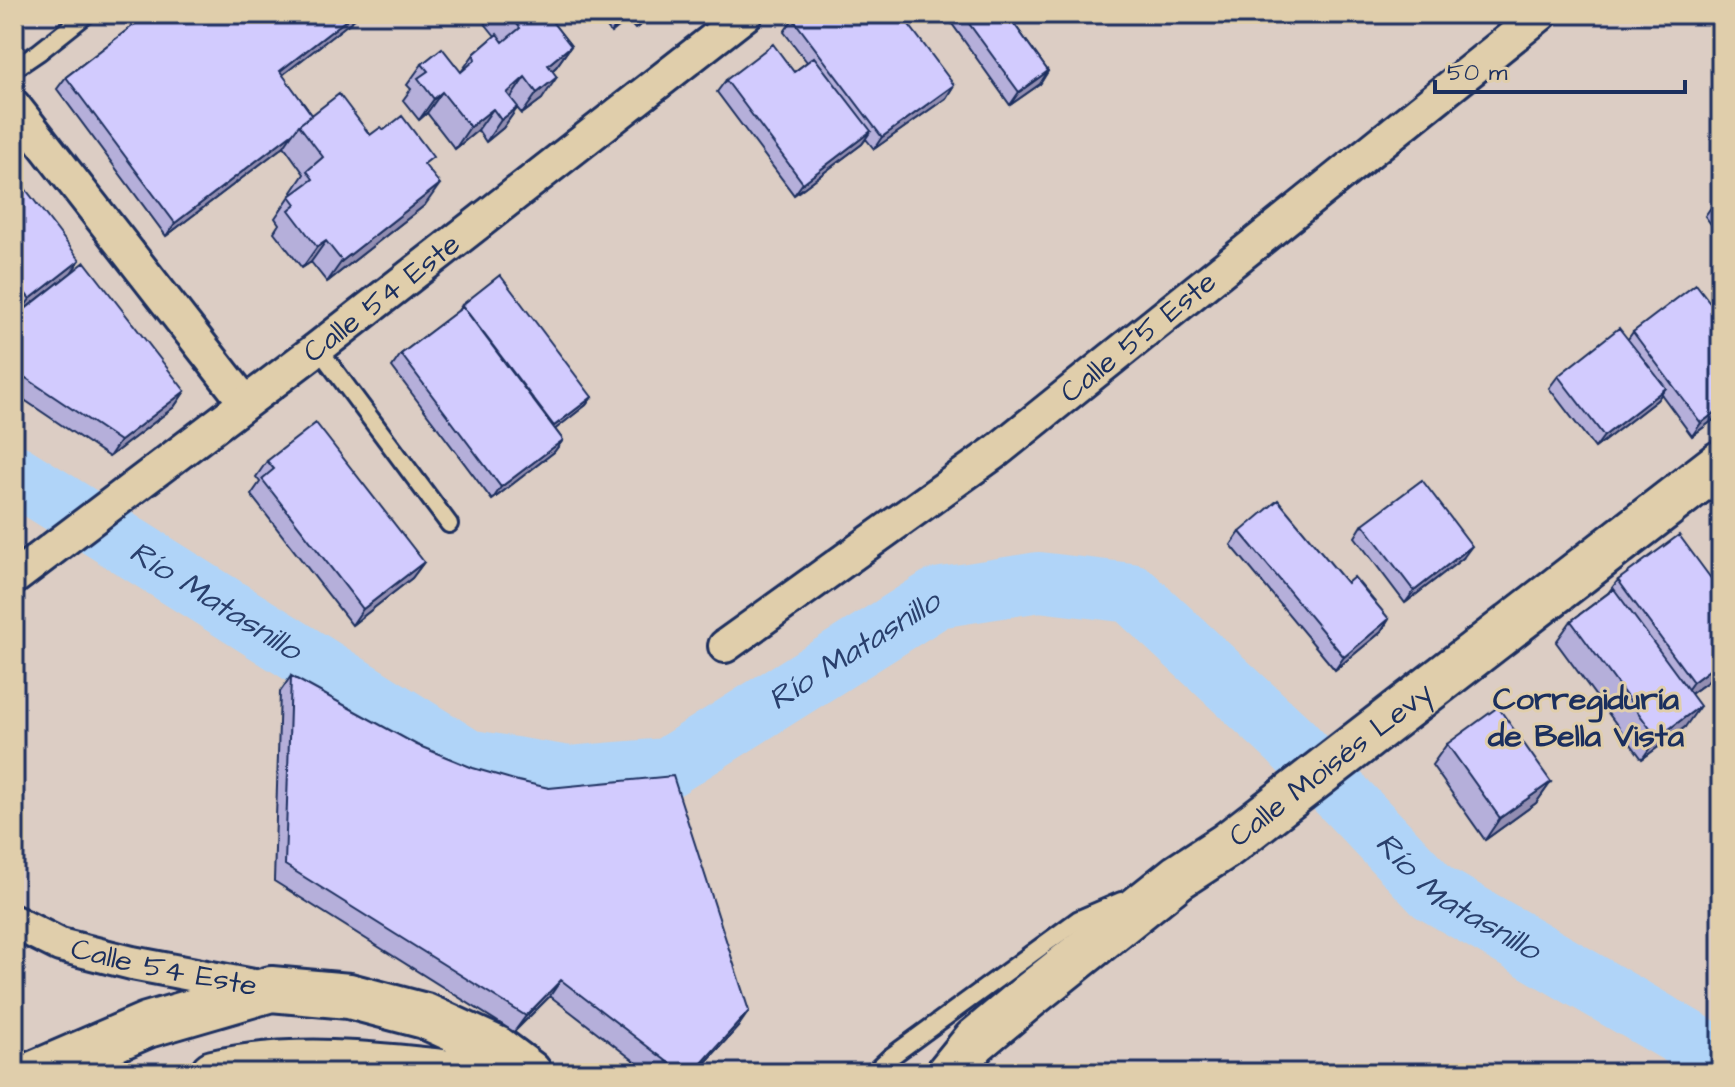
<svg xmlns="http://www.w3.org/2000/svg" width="1735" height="1087" viewBox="0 0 1735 1087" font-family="'Architects Daughter',sans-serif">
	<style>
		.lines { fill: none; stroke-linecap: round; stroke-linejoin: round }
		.river { stroke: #b0d4f8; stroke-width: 60 }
		.lane-casing { stroke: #1b2f5e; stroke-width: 22 }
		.street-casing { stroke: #1b2f5e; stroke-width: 38 }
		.secondary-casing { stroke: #1b2f5e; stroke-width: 50 }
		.highway-casing { stroke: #1b2f5e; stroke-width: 50 }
		.lane { stroke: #e0ceab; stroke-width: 16 }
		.street { stroke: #e0ceab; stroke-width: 32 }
		.secondary { stroke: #e0ceab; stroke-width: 44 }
		.highway { stroke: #e0ceab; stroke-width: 44 }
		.wall { fill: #b5afda; stroke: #1b2f5e; stroke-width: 2 }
		.shaded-wall { fill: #938eb2; stroke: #1b2f5e; stroke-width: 2 }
		.building { fill: #d2cbfe; stroke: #1b2f5e; stroke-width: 2 }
		.labels { text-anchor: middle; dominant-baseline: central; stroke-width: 6; stroke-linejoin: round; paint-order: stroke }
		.street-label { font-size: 30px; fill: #1b2f5e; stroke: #e0ceab }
		.water-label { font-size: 32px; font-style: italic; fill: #2a406d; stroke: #e0ceab }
		.neighbourhood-label { font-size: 32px; font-weight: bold; fill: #1b2f5e; stroke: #e0ceab }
	</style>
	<rect width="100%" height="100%" fill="#dccdc4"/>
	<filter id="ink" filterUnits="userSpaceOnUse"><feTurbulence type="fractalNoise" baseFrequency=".0125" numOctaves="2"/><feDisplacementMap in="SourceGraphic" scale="16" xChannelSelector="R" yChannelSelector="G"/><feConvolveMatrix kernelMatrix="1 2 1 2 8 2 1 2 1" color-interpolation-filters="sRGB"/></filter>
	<g filter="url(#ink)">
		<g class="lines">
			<path class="river" id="s1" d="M 14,474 L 467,759 L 569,776 L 667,768 L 937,598 L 1039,582 L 1131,593 L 1290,741 L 1433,892 L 1721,1059"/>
			<defs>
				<path id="lane" d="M 14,69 L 39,52 L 87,14
					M 318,348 L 449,524
					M 873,1073 L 889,1058 L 1079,919 L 1121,901"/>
				<g id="street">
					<path d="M 14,106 L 245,402"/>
					<path id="s2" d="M 14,578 L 318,348 L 746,14"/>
					<path id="s3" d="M 725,646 L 998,450 L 1541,14"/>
					<path id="s4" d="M 14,922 L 60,945 L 132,963 L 264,988"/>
				</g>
				<g id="secondary">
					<path id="s5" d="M 949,1073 L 975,1041 L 1029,996 L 1178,877 L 1227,845 L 1721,463"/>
				</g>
				<path id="highway" d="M 36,1073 L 147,1025 L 271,989 L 349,996 L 425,1016 L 497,1049 L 529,1073
					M 213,1073 C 291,1055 373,1064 452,1073"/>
			</defs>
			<use href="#lane" class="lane-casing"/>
			<use href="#street" class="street-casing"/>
			<use href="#secondary" class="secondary-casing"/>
			<use href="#highway" class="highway-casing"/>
			<use href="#lane" class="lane"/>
			<use href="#street" class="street"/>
			<use href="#secondary" class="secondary"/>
			<use href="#highway" class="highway"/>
		</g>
		<path class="wall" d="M 148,14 L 361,14 L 282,75 L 312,115 L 370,135 L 384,130 L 426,167 L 425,205 L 327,282 L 311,262 L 302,268 L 274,232 L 279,224 L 275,218 L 290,196 L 293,194 L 292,192 L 304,174 L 284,146 L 166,236 L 57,89 L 66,77 Z
			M 488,14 L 546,14 L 571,46 L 556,67 L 552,71 L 542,99 L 522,114 L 517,108 L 503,128 L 486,142 L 478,130 L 455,149 L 427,113 L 419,120 L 403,100 L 411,89 L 407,85 L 422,64 L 461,72 L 474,54 L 495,36 L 483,21 Z
			M 597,14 L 655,14 L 635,29 L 627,20 L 611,33 Z
			M 945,14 L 1007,14 L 1048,71 L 1040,84 L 1010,105 Z
			M 793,19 L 954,85 L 946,98 L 874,149 L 866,139 L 862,144 L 794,195 L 717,92 L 726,80 L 794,72 L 807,62 L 784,32 Z
			M 14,174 L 71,273 L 21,312 L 18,309 L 14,315 Z
			M 1721,193 L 1721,238 L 1705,216 Z
			M 462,305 L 592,397 L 586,405 L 555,429 L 563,440 L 554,452 L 492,500 L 392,367 L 401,354 L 457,312 Z
			M 1721,317 L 1721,414 L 1692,436 L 1661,394 L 1657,400 L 1595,448 L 1549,388 L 1558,376 L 1628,339 L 1633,332 Z
			M 14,318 L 185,391 L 174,407 L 109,457 L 14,393 Z
			M 267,461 L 424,562 L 412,578 L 352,625 L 251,495 L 260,482 L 256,477 Z
			M 1363,524 L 1463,558 L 1405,603 L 1355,537 Z
			M 1240,532 L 1347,583 L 1389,619 L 1381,632 L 1335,670 L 1231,545 Z
			M 1618,580 L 1721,592 L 1721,672 L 1691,694 L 1685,727 L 1642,759 L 1556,642 L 1571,621 L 1608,593 Z
			M 291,676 L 738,1027 L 696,1073 L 650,1073 L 550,996 L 514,1032 L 274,881 L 280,692 Z
			M 1447,744 L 1551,782 L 1536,803 L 1485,840 L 1432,765 Z"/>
		<path class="shaded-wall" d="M 354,14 L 361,14 L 271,84 L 280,71 Z
			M 624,14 L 631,14 L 627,20 L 611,33 Z
			M 646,14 L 655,14 L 635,29 Z
			M 571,46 L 556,67 L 533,86 L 548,65 Z
			M 1048,71 L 1040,84 L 1010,105 L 1019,92 Z
			M 525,77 L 510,99 L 507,93 Z
			M 557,77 L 542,99 L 522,114 L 537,93 Z
			M 954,85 L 946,98 L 874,149 L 882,137 Z
			M 442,92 L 427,113 L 419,120 L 434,99 Z
			M 518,107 L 503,128 L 486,142 L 501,120 Z
			M 493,109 L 478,130 L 455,149 L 470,127 Z
			M 871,131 L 862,144 L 794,195 L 803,183 Z
			M 293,133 L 284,146 L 166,236 L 175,223 Z
			M 440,184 L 425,205 L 327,282 L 342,261 Z
			M 326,241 L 311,262 L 302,268 L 317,247 Z
			M 80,260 L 71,273 L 21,312 L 30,299 Z
			M 1666,388 L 1657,400 L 1595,448 L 1604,436 Z
			M 185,391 L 174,407 L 109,457 L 120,441 Z
			M 592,397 L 586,405 L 548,435 L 554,426 Z
			M 1721,408 L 1721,414 L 1692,436 L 1701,423 Z
			M 563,440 L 554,452 L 492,500 L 501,487 Z
			M 1472,546 L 1463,558 L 1405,603 L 1414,591 Z
			M 424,562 L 412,578 L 352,625 L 363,609 Z
			M 1389,619 L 1381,632 L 1335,670 L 1344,657 Z
			M 1721,661 L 1721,672 L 1678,703 L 1693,682 Z
			M 1700,706 L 1685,727 L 1642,759 L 1657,738 Z
			M 1551,782 L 1536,803 L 1485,840 L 1500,818 Z
			M 561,980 L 550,996 L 514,1032 L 526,1016 Z
			M 749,1011 L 738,1027 L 696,1073 L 693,1073 Z"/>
		<path class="building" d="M 148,14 L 354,14 L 280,71 L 312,115 L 299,125 L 293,133 L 175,223 L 66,77 Z
			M 509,14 L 546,14 L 571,46 L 548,65 L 557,77 L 537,93 L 525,77 L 507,93 L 518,107 L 501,120 L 493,109 L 470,127 L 442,92 L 434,99 L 418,78 L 428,71 L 422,64 L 442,48 L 461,72 L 475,60 L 474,54 L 497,34 L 503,42 L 520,28 Z
			M 800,14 L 901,14 L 954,85 L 882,137 L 793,19 Z
			M 962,14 L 1007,14 L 1048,71 L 1019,92 Z
			M 773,44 L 794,72 L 814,57 L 871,131 L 803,183 L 726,80 Z
			M 339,94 L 370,135 L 381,127 L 384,130 L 402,116 L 433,157 L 424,164 L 440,184 L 342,261 L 326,241 L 317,247 L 289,210 L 296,204 L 290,196 L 313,179 L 307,171 L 323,157 L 299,125 Z
			M 14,174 L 80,260 L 30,299 L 14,279 Z
			M 85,262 L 185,391 L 120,441 L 14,370 L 14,318 Z
			M 500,275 L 592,397 L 554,426 L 462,305 Z
			M 1696,284 L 1721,317 L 1721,408 L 1701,423 L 1633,332 Z
			M 14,296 L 21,305 L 14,310 Z
			M 463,307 L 563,440 L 501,487 L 401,354 Z
			M 1619,328 L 1666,388 L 1604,436 L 1558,376 Z
			M 316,423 L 424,562 L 363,609 L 262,479 L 274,469 L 267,461 Z
			M 1422,480 L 1472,546 L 1414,591 L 1363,524 Z
			M 1278,500 L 1347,583 L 1354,577 L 1389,619 L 1344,657 L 1240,532 Z
			M 1679,535 L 1721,592 L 1721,661 L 1693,682 L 1618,580 Z
			M 1614,589 L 1700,706 L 1657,738 L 1571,621 Z
			M 291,676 L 417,745 L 473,768 L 518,781 L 549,788 L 673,776 L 749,1011 L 693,1073 L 682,1073 L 561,980 L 526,1016 L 285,865 Z
			M 1498,707 L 1551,782 L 1500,818 L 1447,744 Z"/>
	</g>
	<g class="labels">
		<g class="street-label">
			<text stroke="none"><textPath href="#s2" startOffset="462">Calle 54 Este</textPath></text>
			<text stroke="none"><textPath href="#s3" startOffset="516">Calle 55 Este</textPath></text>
			<text stroke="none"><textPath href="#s5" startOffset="492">Calle Moisés Levy</textPath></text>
			<text stroke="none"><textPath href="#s4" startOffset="158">Calle 54 Este</textPath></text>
		</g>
		<g class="water-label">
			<text stroke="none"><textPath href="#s1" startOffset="238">Río Matasnillo</textPath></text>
			<text stroke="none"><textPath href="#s1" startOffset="958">Río Matasnillo</textPath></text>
			<text stroke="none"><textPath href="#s1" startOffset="1700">Río Matasnillo</textPath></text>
		</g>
		<g class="neighbourhood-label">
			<text x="1586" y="699">Corregiduría<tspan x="1586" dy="37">de Bella Vista</tspan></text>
		</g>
	</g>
	<rect width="1735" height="1087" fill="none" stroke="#e0ceab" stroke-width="48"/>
	<rect x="24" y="24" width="1687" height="1039" fill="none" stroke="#1b2f5e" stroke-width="3" filter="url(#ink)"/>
	<path d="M1435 80v12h250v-12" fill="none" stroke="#1b2f5e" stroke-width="4"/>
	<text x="1447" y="80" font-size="24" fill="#1b2f5e" stroke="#e0ceab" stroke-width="6" paint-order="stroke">50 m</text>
</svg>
